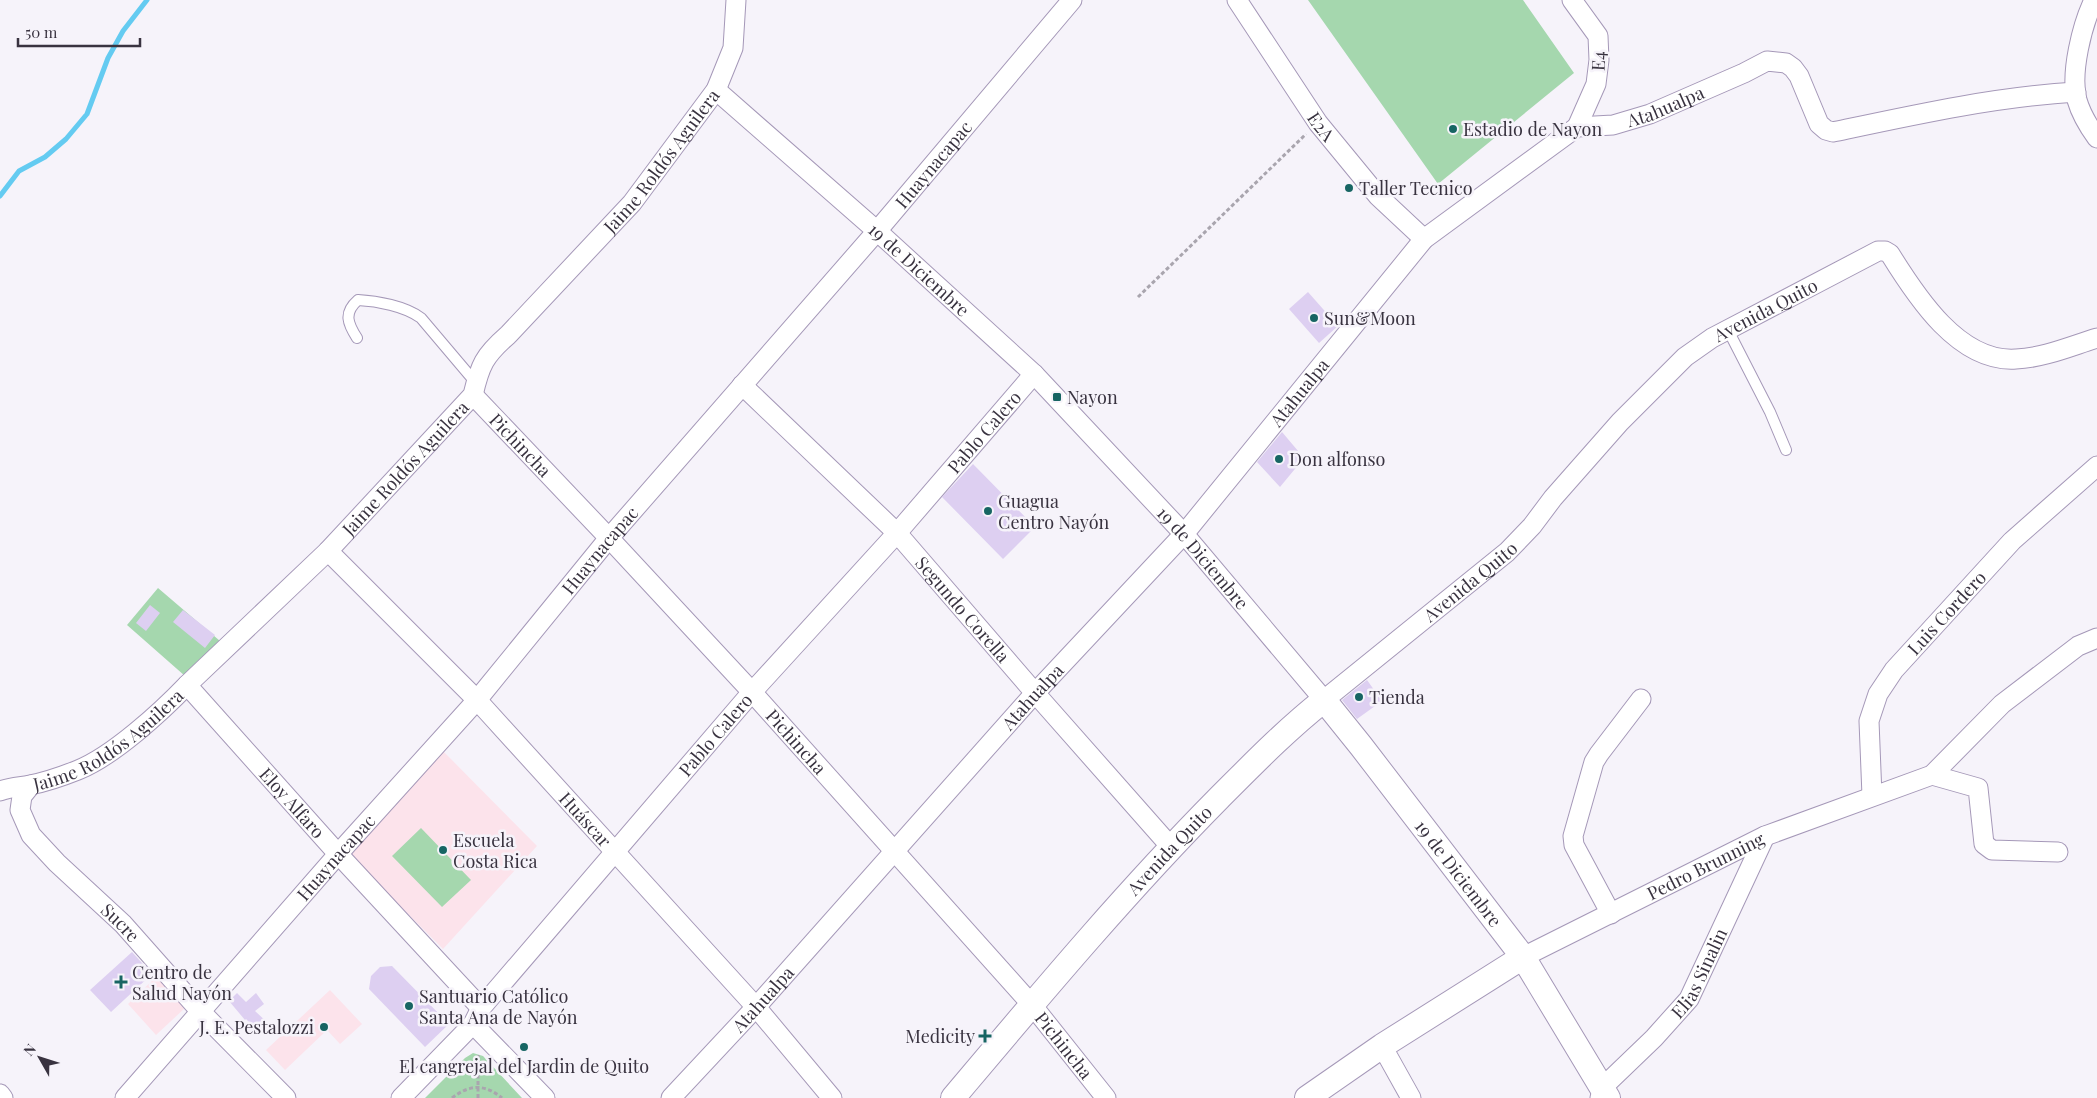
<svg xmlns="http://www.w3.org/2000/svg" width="2097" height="1098" viewBox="0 0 2097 1098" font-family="'Playfair Display',serif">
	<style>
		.education { fill: #fce3eb }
		.green { fill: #a5d7ae }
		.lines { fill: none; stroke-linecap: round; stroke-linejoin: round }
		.stream { stroke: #64cbf1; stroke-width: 5 }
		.building { fill: #ddcff1 }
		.service-casing { stroke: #a598b8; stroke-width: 12 }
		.minor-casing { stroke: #a598b8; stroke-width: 21 }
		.tertiary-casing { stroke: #a598b8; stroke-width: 26 }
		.path { stroke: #a9a5ae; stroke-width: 3; stroke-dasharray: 4 2.5; stroke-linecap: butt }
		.service { stroke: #fff; stroke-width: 10 }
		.minor { stroke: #fff; stroke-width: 19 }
		.tertiary { stroke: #fff; stroke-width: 24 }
		.poi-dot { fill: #176563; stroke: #f6f3fa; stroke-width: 2 }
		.labels { text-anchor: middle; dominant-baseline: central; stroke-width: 5; stroke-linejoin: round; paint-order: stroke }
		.street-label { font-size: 18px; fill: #393340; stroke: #f6f3fa }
		.poi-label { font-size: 18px; fill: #393340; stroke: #f6f3fa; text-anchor: start }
	</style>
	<rect width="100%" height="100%" fill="#f6f3fa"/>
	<path class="education" d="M 443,751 L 537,846 L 443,949 L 349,855 Z
		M 156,977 L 185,1008 L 156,1035 L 128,1004 Z
		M 330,990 L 362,1024 L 340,1044 L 327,1030 L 285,1070 L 266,1050 Z"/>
	<path class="green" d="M 1308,0 L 1523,0 L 1574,73 L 1438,184 Z
		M 158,588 L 220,641 L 185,676 L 127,625 Z
		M 421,828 L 471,880 L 442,907 L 392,856 Z
		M 473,1053 L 483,1056 L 522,1098 L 425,1098 L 465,1058 Z"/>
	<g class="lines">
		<path class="stream" d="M 0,196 L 19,171 L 45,157 L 66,139 L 87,114 L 108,58 L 123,31 L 147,0"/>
	</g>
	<path class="building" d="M 1308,292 L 1338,326 L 1319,343 L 1289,309 Z
		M 1282,432 L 1304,458 L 1280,487 L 1257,462 Z
		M 973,464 L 1035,527 L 1003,559 L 942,497 Z
		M 150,605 L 160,613 L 146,631 L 136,623 Z
		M 183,610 L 215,635 L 205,648 L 173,622 Z
		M 1367,680 L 1382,701 L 1357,719 L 1342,700 Z
		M 132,952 L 152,974 L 111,1012 L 90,990 Z
		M 392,966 L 449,1024 L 425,1047 L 369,989 L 371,976 L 380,967 Z
		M 237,993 L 246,1002 L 256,993 L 264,1004 L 255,1011 L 269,1024 L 260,1033 L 246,1019 L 245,1020 L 229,1001 Z"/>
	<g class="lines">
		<defs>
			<path id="service" d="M 1728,330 L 1770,412 L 1786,450
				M 357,338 C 348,324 343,313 358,300 C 377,301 405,306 421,318 L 476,383"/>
			<g id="minor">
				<path id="s1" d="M 1237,0 L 1318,123 L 1378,196 L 1424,239"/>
				<path d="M 1572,0 L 1598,36 L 1599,60 L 1596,84 L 1577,127"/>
				<path d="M 2094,0 C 2082,25 2070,73 2077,100 C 2081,114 2089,127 2097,138"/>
				<path id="s2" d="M 716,90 L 877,231 L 1034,374 L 1184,534 L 1324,700 L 1507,552 L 1532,526 L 1553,498 L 1620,422 L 1685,357 L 1712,338 L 1878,251 L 1885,251 L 1890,254 C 1916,296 1959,363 2016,359 C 2043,358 2071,346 2097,338"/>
				<path id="s3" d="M 742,385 L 897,533 L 1035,693 L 1171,847"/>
				<path id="s4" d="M 473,395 L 609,538 L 752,692 L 1032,1005 L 1106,1098"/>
				<path id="s5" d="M 328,551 L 477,700 L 756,1007 L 832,1098"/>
				<path id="s6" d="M 187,685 L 339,855 L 481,1008"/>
				<path d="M 1932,775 L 1978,788 L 1984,844 L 1992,850 L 2058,852"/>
				<path id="s7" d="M 31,785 L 22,796 L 20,810 L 31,835 L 57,863 L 123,924 L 201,1012 L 286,1098"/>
				<path id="s8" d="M 0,791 C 10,787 20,787 30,785 C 46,782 63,776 78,770 C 113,756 161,712 187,685 L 328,551 L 473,395 C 480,365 484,356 508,335 L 632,203 L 716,90 L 733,48 L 736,0"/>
				<path id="s9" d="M 1872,796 L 1869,721 L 1878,694 L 1894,670 L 2012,541 L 2097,466"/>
				<path d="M 1611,914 L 1574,845 L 1573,836 L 1594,762 L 1599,754 L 1641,699"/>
				<path id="s10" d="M 1523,957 L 1765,836 L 1932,775 L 2002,704 L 2078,646 L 2097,638"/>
				<path d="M 473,1024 L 545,1098"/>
				<path d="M 1382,1046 L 1411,1098"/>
				<path d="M 0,1094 L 3,1098"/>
				<path id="s11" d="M 125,1098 L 347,844 L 477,700 L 609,538 L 877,231 L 1072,0"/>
				<path id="s12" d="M 401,1098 L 473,1024 L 481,1008 L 752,692 L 897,533 L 1034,374"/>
				<path id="s13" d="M 671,1098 L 756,1007 L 1035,693 L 1184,534 L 1424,239 L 1577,127 L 1613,125 L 1650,114 L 1744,73 L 1767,61 L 1786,63 L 1793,68 L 1799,76 L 1819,124 L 1826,130 L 1833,132 C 1913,115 1994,97 2076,92"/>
				<path id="s14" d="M 1600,1098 L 1603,1087 L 1654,1038 L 1689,999 L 1765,836"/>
			</g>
			<g id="tertiary">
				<path id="s15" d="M 953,1098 C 1039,996 1125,893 1219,798 C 1253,764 1286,730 1324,700 L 1361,746 L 1523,957 L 1608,1098"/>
				<path d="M 1307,1098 L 1382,1046 L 1523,957"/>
			</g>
		</defs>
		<use href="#service" class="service-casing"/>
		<use href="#minor" class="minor-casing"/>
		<use href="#tertiary" class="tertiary-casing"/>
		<path class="path" d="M 1138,297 L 1306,134
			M 452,1098 C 470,1084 485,1084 502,1098
			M 478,1098 L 478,1055"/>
		<use href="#service" class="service"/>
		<use href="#minor" class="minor"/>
		<use href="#tertiary" class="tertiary"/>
	</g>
	<g class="poi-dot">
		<circle cx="1453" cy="129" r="5"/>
		<circle cx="1349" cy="188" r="5"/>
		<circle cx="1314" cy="318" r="5"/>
		<rect x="1052" y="392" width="10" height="10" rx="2.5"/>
		<circle cx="1279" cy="459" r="5"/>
		<circle cx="988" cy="511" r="5"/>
		<circle cx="1359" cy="697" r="5"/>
		<circle cx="443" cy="850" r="5"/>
		<path d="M118.5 974.5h5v5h5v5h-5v5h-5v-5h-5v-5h5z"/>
		<circle cx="409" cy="1006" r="5"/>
		<circle cx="324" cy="1027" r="5"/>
		<path d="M982.5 1028.5h5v5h5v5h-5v5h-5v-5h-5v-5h5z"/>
		<circle cx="524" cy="1047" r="5"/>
	</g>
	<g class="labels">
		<g class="street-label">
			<text transform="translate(1598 61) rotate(-87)">E4</text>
			<text stroke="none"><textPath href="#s13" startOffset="1424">Atahualpa</textPath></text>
			<text stroke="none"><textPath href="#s1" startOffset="152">E2A</textPath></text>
			<text stroke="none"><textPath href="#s8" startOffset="931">Jaime Roldós Aguilera</textPath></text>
			<text stroke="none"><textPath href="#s11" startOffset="1235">Huaynacapac</textPath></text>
			<text stroke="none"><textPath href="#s2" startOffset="271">19 de Diciembre</textPath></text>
			<text stroke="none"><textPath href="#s2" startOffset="1456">Avenida Quito</textPath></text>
			<text stroke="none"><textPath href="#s13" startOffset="945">Atahualpa</textPath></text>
			<text stroke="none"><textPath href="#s12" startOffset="886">Pablo Calero</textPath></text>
			<text stroke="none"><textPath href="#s4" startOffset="69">Pichincha</textPath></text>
			<text stroke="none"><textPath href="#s8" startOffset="528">Jaime Roldós Aguilera</textPath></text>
			<text stroke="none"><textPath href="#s11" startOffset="725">Huaynacapac</textPath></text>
			<text stroke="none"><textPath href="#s2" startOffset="676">19 de Diciembre</textPath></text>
			<text stroke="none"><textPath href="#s2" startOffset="1051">Avenida Quito</textPath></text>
			<text stroke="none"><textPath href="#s3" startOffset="315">Segundo Corella</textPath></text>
			<text stroke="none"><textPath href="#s9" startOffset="210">Luis Cordero</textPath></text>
			<text stroke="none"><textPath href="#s13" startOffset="540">Atahualpa</textPath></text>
			<text stroke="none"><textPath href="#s8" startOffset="122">Jaime Roldós Aguilera</textPath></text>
			<text stroke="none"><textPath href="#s12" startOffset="481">Pablo Calero</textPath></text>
			<text stroke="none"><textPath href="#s4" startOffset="474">Pichincha</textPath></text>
			<text stroke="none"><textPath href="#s6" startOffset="158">Eloy Alfaro</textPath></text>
			<text stroke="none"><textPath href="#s5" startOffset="372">Huáscar</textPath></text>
			<text stroke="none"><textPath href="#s15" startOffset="329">Avenida Quito</textPath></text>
			<text stroke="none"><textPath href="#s11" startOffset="320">Huaynacapac</textPath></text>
			<text stroke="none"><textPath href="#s10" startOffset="204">Pedro Brunning</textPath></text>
			<text stroke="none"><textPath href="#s15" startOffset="764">19 de Diciembre</textPath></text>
			<text stroke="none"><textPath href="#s7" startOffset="181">Sucre</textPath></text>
			<text stroke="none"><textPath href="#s14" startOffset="162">Elias Sinalin</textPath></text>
			<text stroke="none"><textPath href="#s13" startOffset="135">Atahualpa</textPath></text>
			<text stroke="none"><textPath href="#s4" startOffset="879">Pichincha</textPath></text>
		</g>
		<g class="poi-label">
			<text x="1463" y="129">Estadio de Nayon</text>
			<text x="1359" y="188">Taller Tecnico</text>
			<text x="1324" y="318">Sun&amp;Moon</text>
			<text x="1067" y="397">Nayon</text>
			<text x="1289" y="459">Don alfonso</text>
			<text x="998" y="501">Guagua<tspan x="998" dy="21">Centro Nayón</tspan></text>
			<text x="1369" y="697">Tienda</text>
			<text x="453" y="840">Escuela<tspan x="453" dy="21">Costa Rica</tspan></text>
			<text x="132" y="972">Centro de<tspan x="132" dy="21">Salud Nayón</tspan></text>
			<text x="419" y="996">Santuario Católico<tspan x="419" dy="21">Santa Ana de Nayón</tspan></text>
			<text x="314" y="1027" text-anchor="end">J. E. Pestalozzi</text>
			<text x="975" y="1036" text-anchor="end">Medicity</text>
			<text x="524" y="1066" text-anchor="middle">El cangrejal del Jardin de Quito</text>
		</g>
	</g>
	<g transform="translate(40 1058) rotate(309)" stroke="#f6f3fa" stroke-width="4" paint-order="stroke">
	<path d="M0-4L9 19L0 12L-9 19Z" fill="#393340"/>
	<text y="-8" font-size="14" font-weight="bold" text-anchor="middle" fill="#393340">N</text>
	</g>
	<path d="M18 38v8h122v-8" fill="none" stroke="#393340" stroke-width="2.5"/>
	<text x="25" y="38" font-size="15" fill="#393340" stroke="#f6f3fa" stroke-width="4" paint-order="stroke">50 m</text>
</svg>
